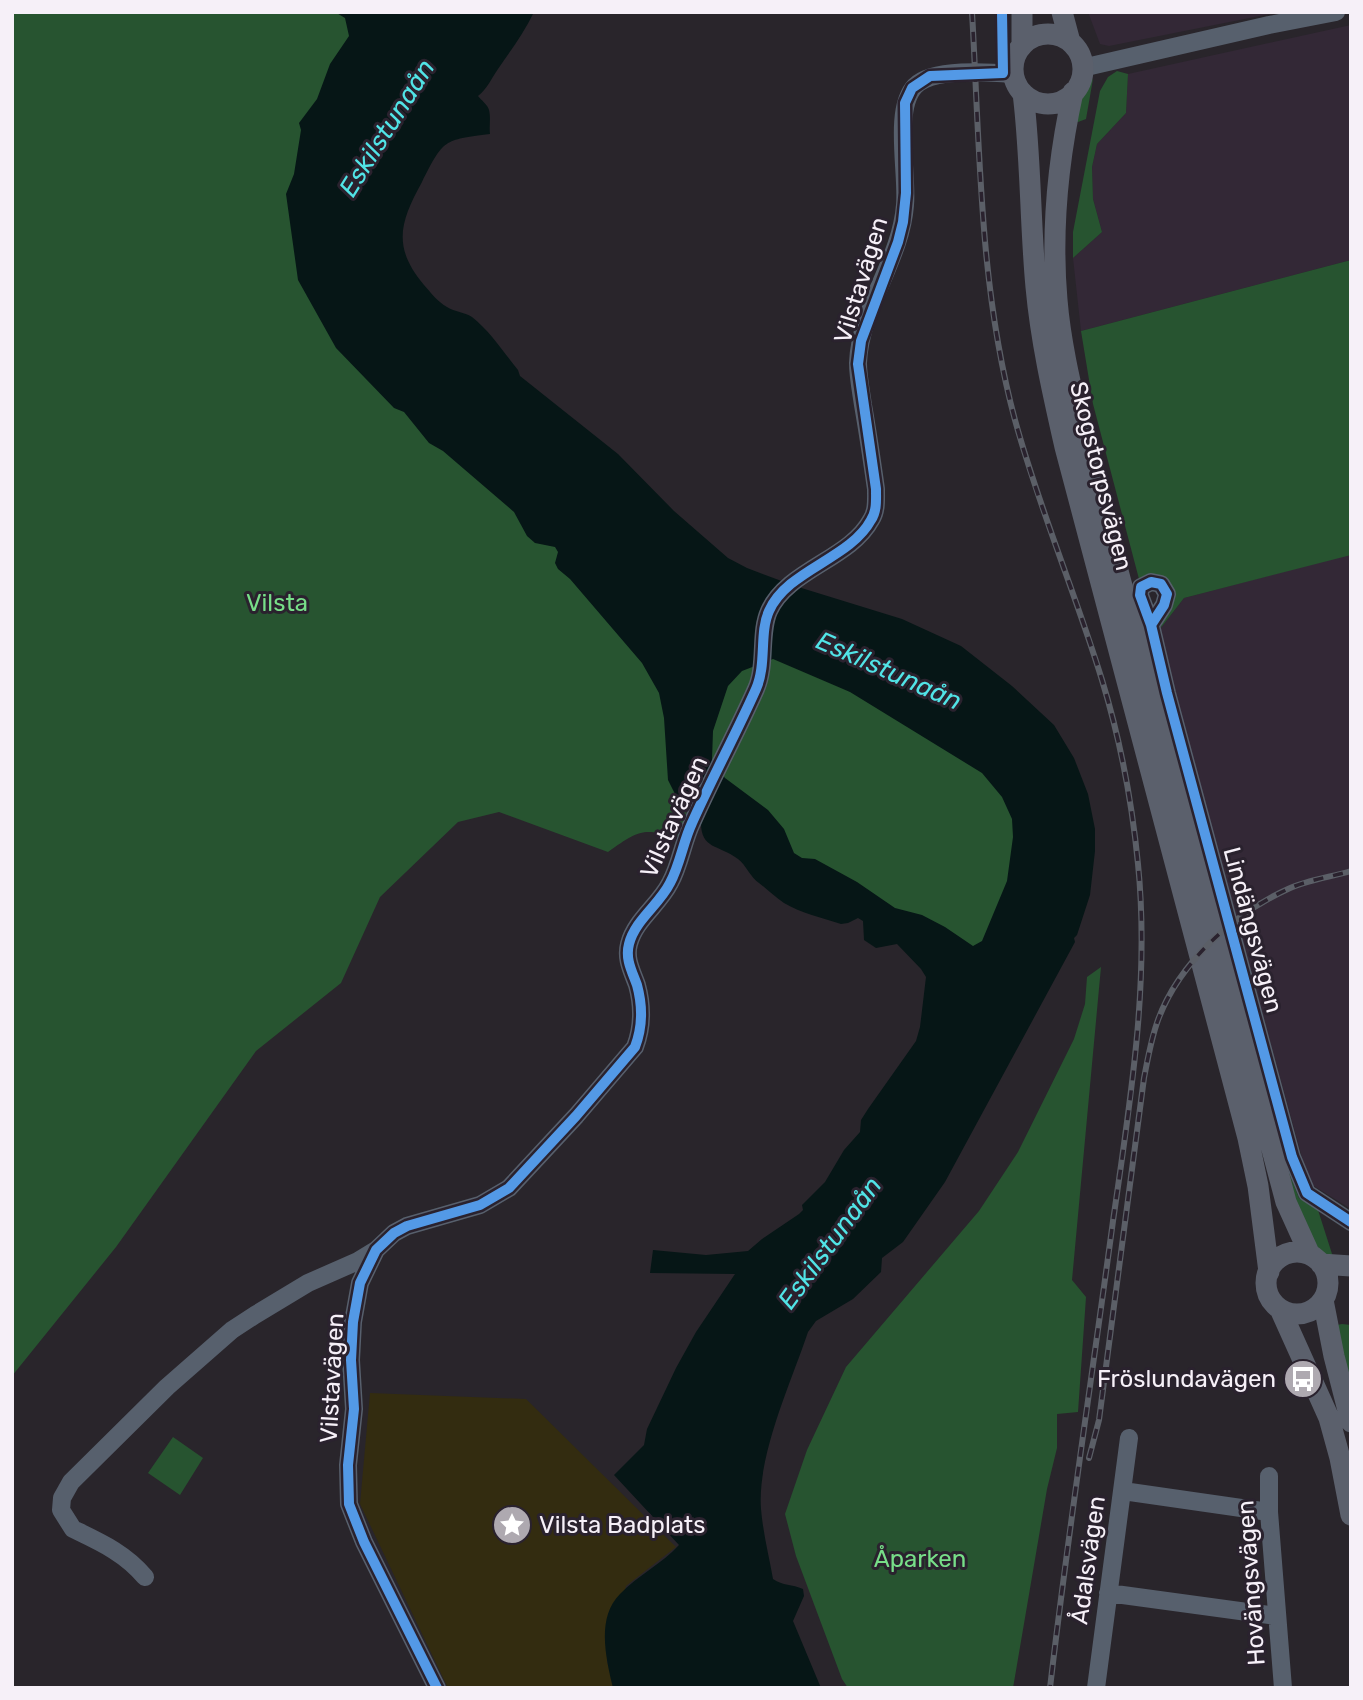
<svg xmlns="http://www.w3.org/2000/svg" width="1363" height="1700" viewBox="0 0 1363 1700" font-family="Rubik,sans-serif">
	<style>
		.built { fill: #332836 }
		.green { fill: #275430 }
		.sand { fill: #332c10 }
		.water { fill: #061616; fill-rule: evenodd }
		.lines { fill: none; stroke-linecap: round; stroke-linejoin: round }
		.minor { stroke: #57606d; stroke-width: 18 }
		.major { stroke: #5b606c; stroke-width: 21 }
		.rail-casing { stroke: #5b5f67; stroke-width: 6 }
		.rail { stroke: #2a222e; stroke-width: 3.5; stroke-dasharray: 10; stroke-linecap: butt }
		.cycleway-casing { stroke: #2a222e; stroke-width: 15 }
		.cycleway { stroke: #5399e6; stroke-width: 10 }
		.labels { text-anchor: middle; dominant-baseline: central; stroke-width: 6; stroke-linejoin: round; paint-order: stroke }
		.street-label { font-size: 24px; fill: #f6f0f8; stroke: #2a222e }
		.park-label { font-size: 24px; fill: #77de88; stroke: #2a222e }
		.poi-label { font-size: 24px; fill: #f6f0f8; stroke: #2a222e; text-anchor: end }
		.water-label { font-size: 26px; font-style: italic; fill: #51e4e7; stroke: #2a222e }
	</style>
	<rect width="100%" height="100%" fill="#29252b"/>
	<path class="built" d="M 1088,12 L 1279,12 L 1109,46 L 1100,44 Z
		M 1351,25 L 1351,260 L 1081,331 L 1073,258 L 1102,232 L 1093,199 L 1092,167 L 1097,144 L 1126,113 L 1128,74 Z
		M 1351,554 L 1351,1209 L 1309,1183 L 1163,651 L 1160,629 L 1184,598 Z"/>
	<path class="green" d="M 12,12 L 451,12 L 311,198 L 382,340 L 1010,759 L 1044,915 L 948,963 L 809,881 L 697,781 L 678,838 C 642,827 638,831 608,852 L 499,812 L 458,822 L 380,897 L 341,983 L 256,1051 L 116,1247 L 12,1376 Z
		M 1117,71 L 1128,74 L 1126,113 L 1097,144 L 1092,167 L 1093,199 L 1102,232 L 1073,258 L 1073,232 L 1100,91 L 1108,77 Z
		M 1093,79 L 1086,119 L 1078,122 L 1071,122 L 1086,86 Z
		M 1351,260 L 1351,555 L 1184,598 L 1160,629 L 1173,598 L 1139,579 L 1093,404 L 1081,331 Z
		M 1101,967 L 1072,1280 L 1086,1297 L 1078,1412 L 1057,1414 L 1057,1448 L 1047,1489 L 1013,1688 L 848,1688 L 842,1679 L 796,1556 L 785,1514 L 807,1450 L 846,1367 L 979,1211 L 1018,1152 L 1074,1039 L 1085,1004 L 1087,977 Z
		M 1287,1168 L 1299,1198 L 1318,1210 L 1333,1257 C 1299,1247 1293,1197 1287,1168 Z
		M 1342,1324 L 1351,1325 L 1351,1406 L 1332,1326 Z
		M 173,1437 L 203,1458 L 180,1495 L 148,1473 Z"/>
	<path class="sand" d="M 370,1393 L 526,1399 L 676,1547 L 626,1586 L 607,1661 L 615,1688 L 448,1688 L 360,1504 Z"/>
	<path class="water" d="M 335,12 L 534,12 C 524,33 511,50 498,69 C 491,79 488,88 478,96 C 481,100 488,105 489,110 C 491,118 489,127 490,134 C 443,140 444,139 422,182 C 400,222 392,247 424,285 C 431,293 438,302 447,307 C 455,312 464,312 472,317 C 490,331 504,353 518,370 L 520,376 L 618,454 L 674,511 L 728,558 L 747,568 L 795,586 L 902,619 L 961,646 L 1012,686 L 1054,725 L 1074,758 L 1088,794 L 1095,829 L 1095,851 L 1090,895 L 1077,935 L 1074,938 L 1075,942 L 945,1182 L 903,1242 L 882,1258 L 881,1272 L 853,1299 L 816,1321 L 808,1332 C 791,1383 757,1455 761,1509 C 763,1533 769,1556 773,1579 C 783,1586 792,1584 803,1589 L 804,1596 L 793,1621 L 821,1688 L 613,1688 C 606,1658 596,1618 620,1594 C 638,1575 662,1564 679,1545 L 614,1475 L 644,1445 L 647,1429 L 676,1368 L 696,1332 L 735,1274 L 650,1273 L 653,1250 L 706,1255 L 748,1251 L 762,1239 L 799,1214 L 803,1210 L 802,1205 L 825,1182 L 844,1150 L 860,1132 L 861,1120 L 868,1109 L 916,1041 L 920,1027 L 926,977 L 921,969 L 897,944 L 876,948 L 864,940 L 863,921 L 858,918 L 848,923 L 841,924 C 822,918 801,913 784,903 C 775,897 767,889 759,883 C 751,878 746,865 738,859 C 718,844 700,850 701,820 L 679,802 L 668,780 L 664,718 L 659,693 L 642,663 L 570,579 L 558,569 L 555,563 L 558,552 L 555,547 L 535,543 L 527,536 L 514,512 L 443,451 L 429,443 L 404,412 L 394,408 L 336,348 L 298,280 L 286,194 L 294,174 L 301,130 L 299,123 L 317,99 L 330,64 L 349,36 L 345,18 ZM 773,659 L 850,692 L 982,773 L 1002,797 L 1012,819 L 1013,837 L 1007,881 L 982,941 L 973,946 L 945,927 L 922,915 L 895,908 L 857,882 L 815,859 L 802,858 L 794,853 L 784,829 L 768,810 L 725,778 L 712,760 L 713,731 L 728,686 L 742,671 Z"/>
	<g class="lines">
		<path class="minor" d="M 1082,68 L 1269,25 L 1336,12
			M 1151,625 L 1164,605 L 1167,594 L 1161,584 L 1151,582 L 1141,587 L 1140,595 L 1151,625 L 1167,693 L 1292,1157 L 1307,1193 L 1351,1222
			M 1269,1476 L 1269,1512 L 1283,1688
			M 1123,1491 L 1269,1512
			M 145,1577 C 125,1553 100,1542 73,1529 L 61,1510 L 62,1498 L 71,1482 L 167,1387 L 232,1330 L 255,1315 L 308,1283 L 358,1261 L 376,1250
			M 1108,1593 L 1277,1616
			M 437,1688 L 364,1542 L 349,1504 L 348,1465 L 354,1409 L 351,1360 L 353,1322 L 360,1283 L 376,1250 L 394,1233 L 407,1226 L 480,1205 L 509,1188 L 576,1116 L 635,1047 C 643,1026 643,1007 637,985 C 632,971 625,959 629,944 C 635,920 659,905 670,883 C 680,865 683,842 692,823 C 712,778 736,734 756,689 C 767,664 759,633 769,611 C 787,570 850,559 871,520 C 877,511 876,500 876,489 C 872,461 868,433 863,405 C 861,391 858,376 858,363 C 860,307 901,260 905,205 C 908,174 893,109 915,86 C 932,68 989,72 1013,74
			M 1096,1688 L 1129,1438"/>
		<path class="major" d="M 1062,12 L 1070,42
			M1013 69a35 35 0 1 1 70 0a35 35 0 1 1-70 0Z
			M 1022,45 L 1022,12
			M 1073,92 C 1058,160 1051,230 1057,300 C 1061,349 1074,398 1085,447 L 1286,1202 L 1310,1255
			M 1023,93 C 1031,157 1030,223 1036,287 C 1041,342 1053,394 1065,447 L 1248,1138 L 1258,1186 L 1269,1272
			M1266 1283a31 31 0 1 1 62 0a31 31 0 1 1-62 0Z
			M 1321,1264 L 1351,1266
			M 1323,1300 L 1334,1356 L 1351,1422
			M 1280,1309 L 1329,1418 L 1340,1458 L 1351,1515"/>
		<defs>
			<path id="rail" d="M 972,12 C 980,149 979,287 1015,420 C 1039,508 1075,592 1102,680 C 1120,739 1132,802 1138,864 C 1150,983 1130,1103 1113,1221 C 1092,1377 1068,1532 1050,1688
				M 1089,1458 L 1099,1420 L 1144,1078 C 1148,1058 1151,1039 1158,1020 C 1179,963 1233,914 1288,889 C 1307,880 1331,877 1351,871"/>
		</defs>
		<use href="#rail" class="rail-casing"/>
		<use href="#rail" class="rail"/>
		<defs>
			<path id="cycleway" d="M 1151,625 L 1164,605 L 1167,594 L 1161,584 L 1151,582 L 1141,587 L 1140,595 L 1151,625 L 1167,693 L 1292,1157 L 1307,1193 L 1351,1222
				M 437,1688 L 364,1542 L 349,1504 L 348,1465 L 354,1409 L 351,1360 L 353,1322 L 360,1283 L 376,1250 L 394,1233 L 407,1226 L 480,1205 L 509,1188 L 576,1116 L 635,1047 C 643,1026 643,1007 637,985 C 632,971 625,959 629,944 C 635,920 659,905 670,883 C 680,865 683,842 692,823 C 712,778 736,734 756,689 C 767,664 759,633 769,611 C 787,570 850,559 871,520 C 877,511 876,500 876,489 L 858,364 L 861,341 L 898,242 L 903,222 L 906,193 L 905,103 L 912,88 L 930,76 L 1003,73 L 1002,12"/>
		</defs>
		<use href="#cycleway" class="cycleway-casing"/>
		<use href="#cycleway" class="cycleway"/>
	</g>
	<defs>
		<symbol id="bus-disc" viewBox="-11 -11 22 22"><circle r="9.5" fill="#aea9b0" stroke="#2a222e"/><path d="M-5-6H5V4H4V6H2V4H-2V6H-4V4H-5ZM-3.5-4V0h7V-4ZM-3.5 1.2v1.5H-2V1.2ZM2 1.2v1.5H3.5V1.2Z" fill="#fff"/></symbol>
		<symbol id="sight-disc" viewBox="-11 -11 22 22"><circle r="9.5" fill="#aea9b0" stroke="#2a222e"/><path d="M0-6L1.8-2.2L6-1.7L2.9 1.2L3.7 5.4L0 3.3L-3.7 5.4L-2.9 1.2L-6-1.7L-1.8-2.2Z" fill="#fff"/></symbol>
	</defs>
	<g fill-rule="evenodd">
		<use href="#bus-disc" x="1281" y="1357" width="44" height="44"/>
		<use href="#sight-disc" x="490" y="1503" width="44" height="44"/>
	</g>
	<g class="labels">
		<g class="street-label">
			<text transform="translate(861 280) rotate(-73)">Vilstavägen</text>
			<text transform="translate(1101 476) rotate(76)">Skogstorpsvägen</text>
			<text transform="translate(674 817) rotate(-66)">Vilstavägen</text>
			<text transform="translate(1253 930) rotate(75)">Lindängsvägen</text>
			<text transform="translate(332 1378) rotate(-87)">Vilstavägen</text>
			<text transform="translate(1088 1560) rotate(-82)">Ådalsvägen</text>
			<text transform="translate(1251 1583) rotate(-94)">Hovängsvägen</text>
		</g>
		<g class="park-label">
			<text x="277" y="603">Vilsta</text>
			<text x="920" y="1559">Åparken</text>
		</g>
		<g class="poi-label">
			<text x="1276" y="1379">Fröslundavägen</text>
			<text x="539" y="1525" text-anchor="start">Vilsta Badplats</text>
		</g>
		<g class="water-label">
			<text transform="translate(387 128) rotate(-58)">Eskilstunaån</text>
			<text transform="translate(889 671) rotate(24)">Eskilstunaån</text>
			<text transform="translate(830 1243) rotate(-54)">Eskilstunaån</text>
		</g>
	</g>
	<rect width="1363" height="1700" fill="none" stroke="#f6f0f8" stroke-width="28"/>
</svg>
